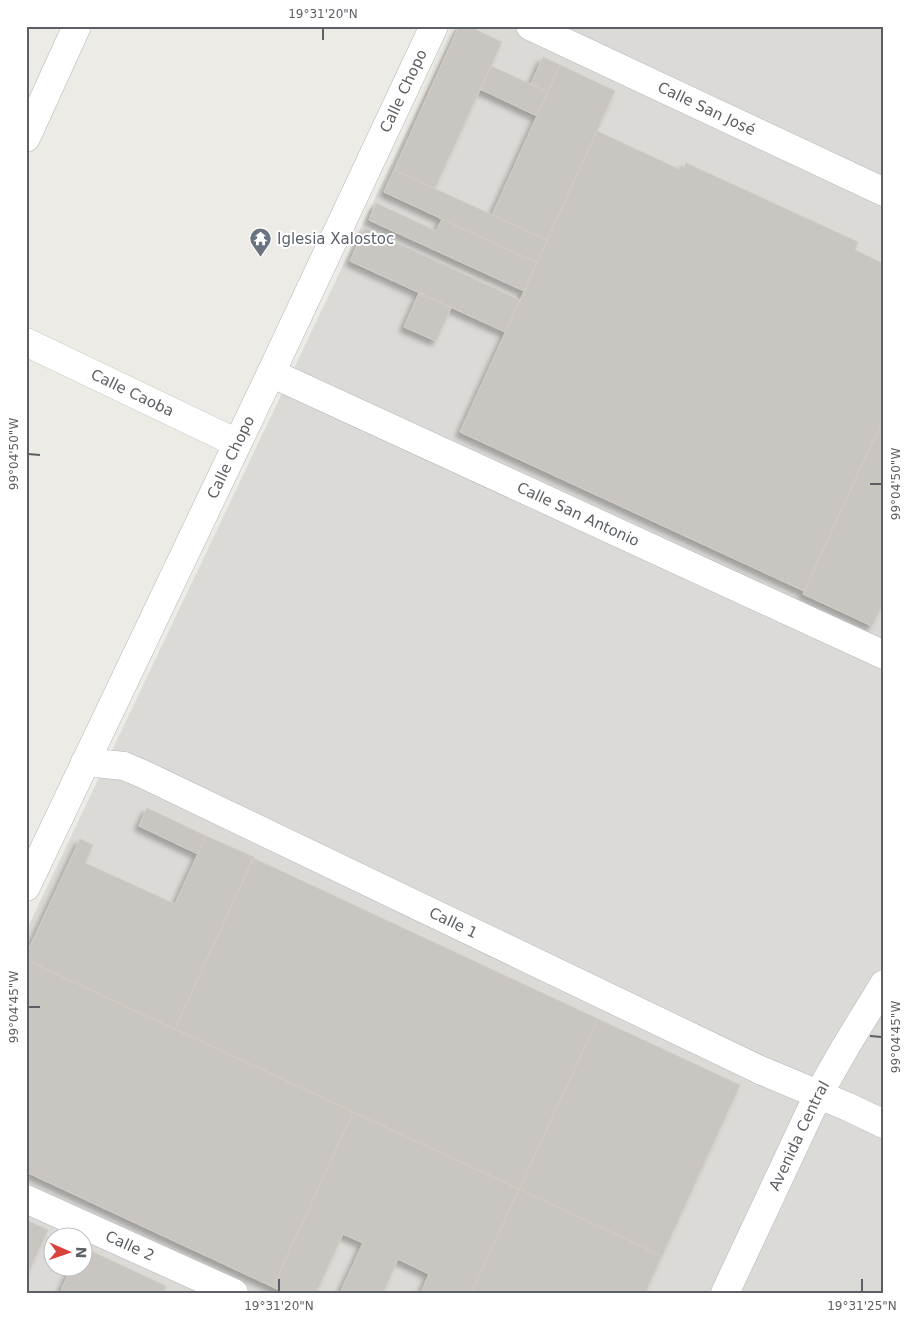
<svg xmlns="http://www.w3.org/2000/svg" width="910" height="1319" viewBox="0 0 910 1319" font-family="'DejaVu Sans',sans-serif">
	<style>
		.industrial { fill: #dcdad7; fill-rule: evenodd }
		.building { fill: #c9c6c2; stroke: #d2ccc3; filter: url(#shadow) }
		.lines { fill: none; stroke-linecap: round; stroke-linejoin: round }
		.minor-casing { stroke: #b2b5b8; stroke-width: 29 }
		.minor { stroke: #fff; stroke-width: 28 }
		.ticks { fill: none; stroke: #5c6064; stroke-width: 2 }
		.labels { text-anchor: middle; dominant-baseline: central; stroke-width: 4; stroke-linejoin: round; paint-order: stroke }
		.street-label { font-size: 15px; fill: #5c6064; stroke: #fff }
		.worship-label { font-size: 15px; fill: #5b616d; stroke: #fff; text-anchor: start }
		.neatline { fill: none; stroke: #5c6064; stroke-width: 2 }
		.ticks-label { font-size: 12px; text-anchor: middle; fill: #5c6064 }
	</style>
	<defs>
		<filter id="shadow"><feDropShadow dx="-4.5" dy="4.5" stdDeviation="2.5" flood-color="#0004"/></filter>
	</defs>
	<rect width="100%" height="100%" fill="#edebe5"/>
	<path class="industrial" d="M 457,26 L 884,26 L 884,1293 L 26,1293 L 26,931 ZM 52,1236 L 82,1236 L 82,1266 L 52,1266 Z"/>
	<path class="building" d="M 459,26 L 468,26 L 502,42 L 435,188 L 394,170 Z
		M 543,57 L 560,65 L 548,92 L 531,84 Z
		M 560,65 L 615,91 L 547,240 L 492,215 Z
		M 491,66 L 548,92 L 537,116 L 480,89 Z
		M 597,131 L 683,171 L 686,163 L 858,242 L 855,250 L 884,264 L 884,417 L 804,591 L 460,432 Z
		M 394,170 L 547,240 L 537,263 L 384,192 Z
		M 376,203 L 436,231 L 442,219 L 537,263 L 524,291 L 369,220 Z
		M 365,228 L 520,300 L 505,332 L 350,261 Z
		M 419,293 L 451,308 L 436,341 L 404,327 Z
		M 884,417 L 884,601 L 872,626 L 803,594 Z
		M 147,808 L 206,836 L 198,854 L 139,826 Z
		M 206,836 L 254,857 L 175,1029 L 26,960 L 26,955 L 80,839 L 93,845 L 85,863 L 175,904 Z
		M 253,858 L 598,1019 L 519,1189 L 175,1029 Z
		M 28,961 L 353,1112 L 273,1287 L 26,1172 L 26,964 Z
		M 598,1019 L 740,1085 L 662,1256 L 519,1189 Z
		M 353,1112 L 519,1189 L 471,1293 L 421,1293 L 429,1274 L 398,1259 L 383,1293 L 340,1293 L 363,1243 L 343,1234 L 316,1293 L 285,1293 L 273,1287 Z
		M 519,1189 L 662,1256 L 645,1293 L 471,1293 Z
		M 26,1220 L 48,1230 L 26,1277 Z
		M 82,1247 L 166,1286 L 163,1293 L 60,1293 L 72,1266 L 82,1266 Z"/>
	<g class="lines">
		<defs>
			<g id="minor">
				<path id="s1" d="M 530,26 L 884,192"/>
				<path d="M 26,138 L 77,26"/>
				<path id="s2" d="M 26,342 L 237,443"/>
				<path id="s3" d="M 271,373 L 884,655"/>
				<path id="s4" d="M 85,762 L 124,766 L 145,775 L 760,1070 L 846,1106 L 884,1124"/>
				<path id="s5" d="M 26,887 L 271,373 L 434,26"/>
				<path id="s6" d="M 26,1199 L 234,1293"/>
				<path id="s7" d="M 725,1293 L 818,1095 L 846,1046 L 884,984"/>
			</g>
		</defs>
		<use href="#minor" class="minor-casing"/>
		<use href="#minor" class="minor"/>
	</g>
	<path class="ticks" d="M 323,40 L 323,28M 28,454 L 40,455M 870,484 L 882,484M 28,1007 L 40,1007M 870,1036 L 882,1037M 279,1292 L 279,1279M 862,1292 L 862,1279"/>
	<defs>
		<symbol id="temple-pin" viewBox="-11 -11 22 30"><path d="M0 17L-7.5 6A9.5 9.5 0 1 1 7.5 6Z" fill="#6b7280" stroke="#fff"/><path d="M0-6L5-2H3V0L6.5 2.5H4V6H1.5V3h-3V6H-4V2.5H-6.5L-3 0V-2H-5Z" fill="#fff"/></symbol>
	</defs>
	<g fill-rule="evenodd">
		<use href="#temple-pin" x="248" y="226" width="25" height="34"/>
	</g>
	<g class="labels">
		<g class="street-label">
			<text stroke="none"><textPath href="#s5" startOffset="881">Calle Chopo</textPath></text>
			<text stroke="none"><textPath href="#s1" startOffset="195">Calle San José</textPath></text>
			<text stroke="none"><textPath href="#s2" startOffset="118">Calle Caoba</textPath></text>
			<text stroke="none"><textPath href="#s5" startOffset="476">Calle Chopo</textPath></text>
			<text stroke="none"><textPath href="#s3" startOffset="338">Calle San Antonio</textPath></text>
			<text stroke="none"><textPath href="#s4" startOffset="404">Calle 1</textPath></text>
			<text stroke="none"><textPath href="#s7" startOffset="174">Avenida Central</textPath></text>
			<text stroke="none"><textPath href="#s6" startOffset="114">Calle 2</textPath></text>
		</g>
		<g class="worship-label">
			<text x="277" y="239">Iglesia Xalostoc</text>
		</g>
	</g>
	<rect width="910" height="1319" fill="none" stroke="#ffffff" stroke-width="55"/>
	<g transform="translate(68 1252) rotate(92)"><circle r="24" fill="#ffffff" stroke="#bebfc1"/>
	<path d="M0-4L9 19L0 12L-9 19Z" fill="#da423e"/>
	<text y="-8" font-size="14" font-weight="bold" text-anchor="middle" fill="#5c6064">N</text>
	</g>
	<rect x="28" y="28" width="854" height="1264" class="neatline"/>
	<g class="ticks-label">
		<text x="323" y="18">19°31'20"N</text>
		<text transform="translate(14 454) rotate(-90)" y="4">99°04'50"W</text>
		<text transform="translate(896 484) rotate(-90)" y="4">99°04'50"W</text>
		<text transform="translate(14 1007) rotate(-90)" y="4">99°04'45"W</text>
		<text transform="translate(896 1037) rotate(-90)" y="4">99°04'45"W</text>
		<text x="279" y="1310">19°31'20"N</text>
		<text x="862" y="1310">19°31'25"N</text>
	</g>
</svg>
